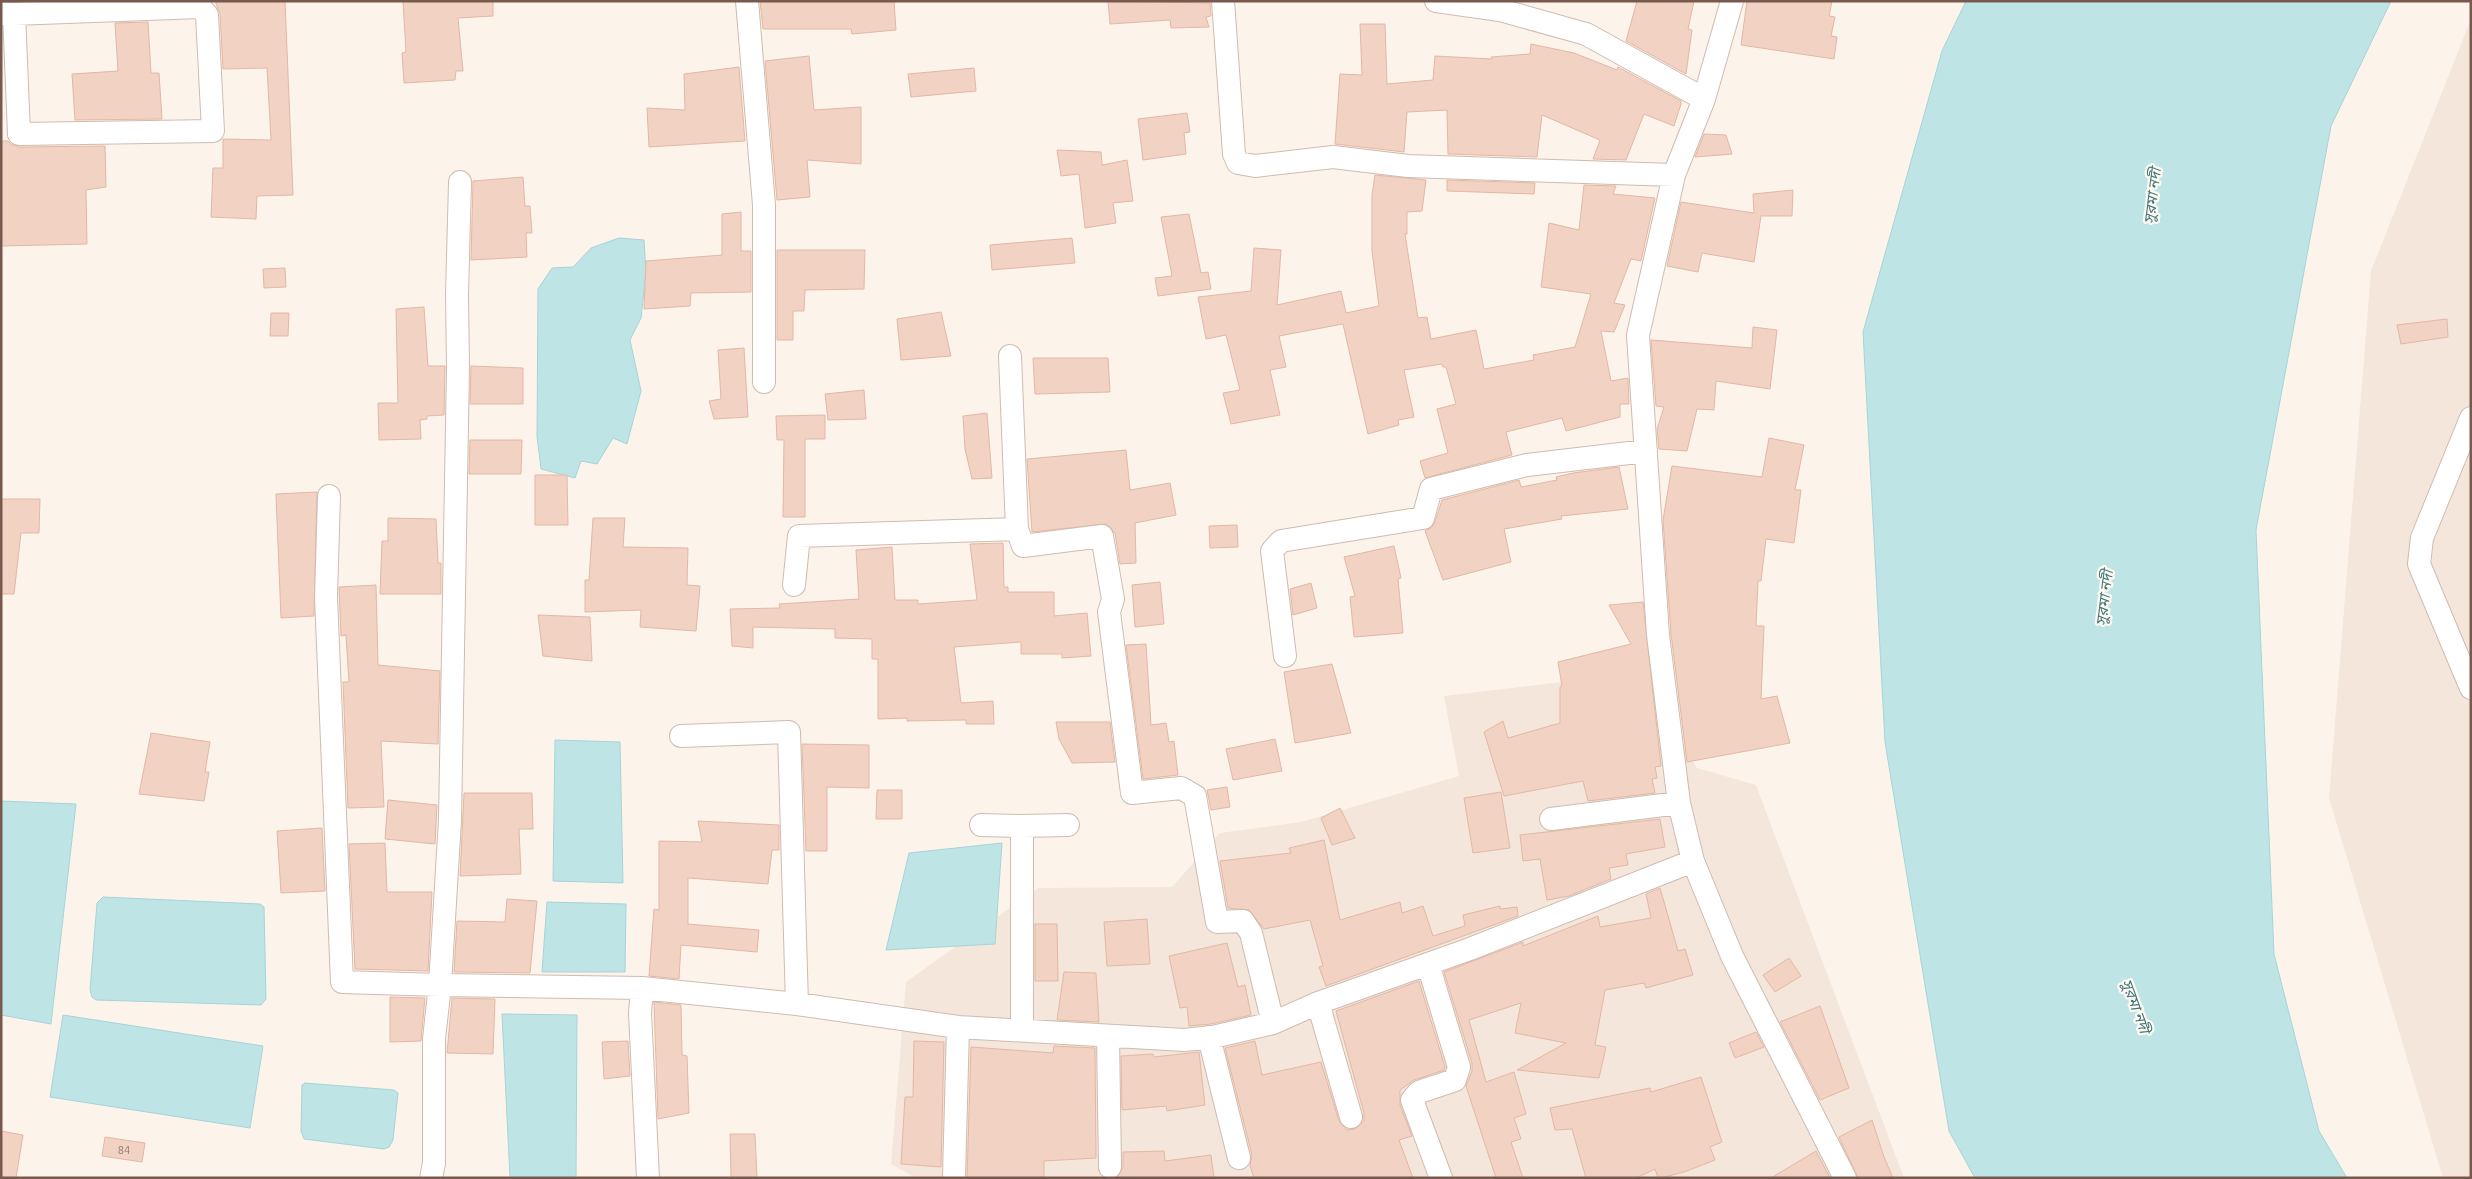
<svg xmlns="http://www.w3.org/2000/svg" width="2472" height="1179" viewBox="0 0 2472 1179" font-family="Ubuntu,'Noto Sans Bengali',sans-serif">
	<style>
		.residential { fill: #f4e6da }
		.water { fill: #bfe4e6; stroke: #a5d4d8 }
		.building { fill: #f1d2c3; stroke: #e4b7a4 }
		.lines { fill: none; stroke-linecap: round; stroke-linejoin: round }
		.minor-casing { stroke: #cfbbb0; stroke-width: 24 }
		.minor { stroke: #fff; stroke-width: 22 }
		.labels { text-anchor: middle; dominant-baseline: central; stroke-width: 4.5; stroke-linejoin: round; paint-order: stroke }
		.number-label { font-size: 11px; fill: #96776b }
		.water-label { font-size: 15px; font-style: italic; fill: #41777c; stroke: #fff9f2 }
	</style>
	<rect width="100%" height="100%" fill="#fcf4eb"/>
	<path class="residential" d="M 2471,19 L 2471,1178 L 2443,1178 L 2329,798 L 2371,271 Z
		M 1638,673 L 1697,768 L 1756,785 L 1904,1178 L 916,1178 L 891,1164 L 906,982 L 1038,888 L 1172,887 L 1220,833 L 1301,822 L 1459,776 L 1444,696 Z"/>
	<path class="water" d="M 1966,1 L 2391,1 L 2331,126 L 2256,530 L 2274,954 L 2319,1131 L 2347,1178 L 1975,1178 L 1949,1131 L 1885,742 L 1863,332 L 1942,51 Z
		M 619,238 L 644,240 L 646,272 L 641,318 L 630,340 L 641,391 L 627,444 L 613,438 L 597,464 L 581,461 L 575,478 L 541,469 L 537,436 L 538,289 L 552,268 L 573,267 L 591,248 Z
		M 555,740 L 620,742 L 623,883 L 553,881 Z
		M 1,801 L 76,804 L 51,1024 L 1,1015 Z
		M 1002,843 L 995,944 L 886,950 L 909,853 Z
		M 103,897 L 260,904 L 264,907 L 266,999 L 261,1005 L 96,1000 L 92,997 L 90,990 L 97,903 Z
		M 547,902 L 626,904 L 625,972 L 542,972 Z
		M 502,1014 L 577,1015 L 576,1178 L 510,1178 Z
		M 63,1015 L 263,1046 L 250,1128 L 50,1097 Z
		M 305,1083 L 394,1090 L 398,1093 L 393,1140 L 389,1147 L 384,1149 L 304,1139 L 301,1131 L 302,1085 Z"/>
	<path class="building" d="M 215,1 L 285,1 L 293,195 L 257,196 L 256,219 L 211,217 L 213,168 L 223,168 L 223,139 L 271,140 L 267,68 L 223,69 L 220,14 Z
		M 403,1 L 493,1 L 493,16 L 458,18 L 463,71 L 456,71 L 455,80 L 404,83 L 402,53 L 406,52 Z
		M 760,1 L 894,1 L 896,30 L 852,34 L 851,29 L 763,29 Z
		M 1108,1 L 1210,3 L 1211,16 L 1206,17 L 1209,27 L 1171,28 L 1170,20 L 1110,24 Z
		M 1637,1 L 1694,1 L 1688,29 L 1692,30 L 1686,74 L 1626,41 Z
		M 1747,1 L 1832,1 L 1829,16 L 1835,17 L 1831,36 L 1837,37 L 1834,59 L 1741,45 Z
		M 148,22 L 151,73 L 159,73 L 162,119 L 75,120 L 72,74 L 118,71 L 115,23 Z
		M 1360,24 L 1385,24 L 1387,84 L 1433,80 L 1435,56 L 1492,59 L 1491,57 L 1530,54 L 1531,44 L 1574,53 L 1617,70 L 1618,67 L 1681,101 L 1681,104 L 1674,126 L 1644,114 L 1626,160 L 1593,159 L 1600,140 L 1542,115 L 1537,157 L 1448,154 L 1447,110 L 1407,112 L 1404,152 L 1335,144 L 1340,74 L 1362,75 Z
		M 809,56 L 814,110 L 861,107 L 861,164 L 807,160 L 810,197 L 777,200 L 765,61 Z
		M 739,67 L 745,141 L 649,147 L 647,108 L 685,110 L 684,74 Z
		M 974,68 L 976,91 L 911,97 L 908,74 Z
		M 1187,113 L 1190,132 L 1184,133 L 1186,154 L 1143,160 L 1138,119 Z
		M 1704,134 L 1726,135 L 1732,154 L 1695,157 Z
		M 1,141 L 8,141 L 12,145 L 19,147 L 105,146 L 106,187 L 86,190 L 87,244 L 1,246 Z
		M 1057,150 L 1101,152 L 1102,165 L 1127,160 L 1133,201 L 1113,203 L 1116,223 L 1085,228 L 1079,174 L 1061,176 Z
		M 1375,175 L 1426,180 L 1422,211 L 1407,212 L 1407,234 L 1405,234 L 1418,318 L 1427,317 L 1431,339 L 1476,330 L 1484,369 L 1534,360 L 1533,355 L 1575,347 L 1591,294 L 1541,287 L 1549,223 L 1579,230 L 1584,185 L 1616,186 L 1613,194 L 1655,198 L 1641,261 L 1631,259 L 1614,303 L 1625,305 L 1614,332 L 1601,331 L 1611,381 L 1628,378 L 1629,404 L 1620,404 L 1620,417 L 1566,431 L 1562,418 L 1506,432 L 1512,455 L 1425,478 L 1420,461 L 1448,453 L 1437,409 L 1456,404 L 1446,367 L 1443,367 L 1442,364 L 1404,370 L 1414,417 L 1398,420 L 1399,425 L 1368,434 L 1343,324 L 1279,336 L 1286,367 L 1270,370 L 1280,415 L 1231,424 L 1223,393 L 1240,390 L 1226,335 L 1206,339 L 1198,297 L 1251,291 L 1254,248 L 1281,250 L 1277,305 L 1341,291 L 1346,313 L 1379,306 L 1372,251 L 1372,195 Z
		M 523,177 L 525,206 L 530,206 L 532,233 L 526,233 L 527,257 L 471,260 L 473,181 Z
		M 1447,180 L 1535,183 L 1534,194 L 1447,191 Z
		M 1793,190 L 1792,216 L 1761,216 L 1754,262 L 1702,253 L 1698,272 L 1667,266 L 1681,202 L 1754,213 L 1753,194 Z
		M 741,212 L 741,251 L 751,251 L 751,292 L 691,293 L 690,306 L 644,309 L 646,261 L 722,255 L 722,214 Z
		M 1189,214 L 1201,273 L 1208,272 L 1211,289 L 1158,296 L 1155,278 L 1172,276 L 1161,217 Z
		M 1072,238 L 1075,263 L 992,270 L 990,245 Z
		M 777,250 L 865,250 L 864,289 L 805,290 L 804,311 L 793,311 L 793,340 L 777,340 Z
		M 285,268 L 286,287 L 264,288 L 263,269 Z
		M 424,307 L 428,366 L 445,366 L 444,415 L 427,416 L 427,419 L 420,420 L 421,439 L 379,440 L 378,403 L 398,403 L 396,309 Z
		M 941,312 L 951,356 L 901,360 L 897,319 Z
		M 271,313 L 289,313 L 288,336 L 270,336 Z
		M 2447,319 L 2448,337 L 2401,344 L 2397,325 Z
		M 1753,327 L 1777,330 L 1770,389 L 1716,381 L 1714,410 L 1697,409 L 1687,451 L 1659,449 L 1657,429 L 1664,407 L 1656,406 L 1651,340 L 1752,348 Z
		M 744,348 L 748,417 L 714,419 L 709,401 L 721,399 L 718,350 Z
		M 1033,358 L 1108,358 L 1110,392 L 1035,394 Z
		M 471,366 L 523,368 L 523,404 L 470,404 Z
		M 864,390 L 866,419 L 828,420 L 825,394 Z
		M 987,413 L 992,478 L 972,479 L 965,449 L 963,416 Z
		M 825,415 L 825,439 L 805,439 L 805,517 L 783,517 L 784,440 L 777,440 L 776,416 Z
		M 1769,438 L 1804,445 L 1795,490 L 1801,490 L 1794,543 L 1766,539 L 1761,581 L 1758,581 L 1756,626 L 1764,626 L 1761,699 L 1777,696 L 1790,743 L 1687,762 L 1671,634 L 1663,520 L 1672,466 L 1762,477 Z
		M 470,440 L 522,440 L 521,474 L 469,474 Z
		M 1126,450 L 1130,490 L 1170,483 L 1176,515 L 1135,523 L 1136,563 L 1120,564 L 1115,533 L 1106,524 L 1032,532 L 1027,459 Z
		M 1619,467 L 1628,509 L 1561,516 L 1562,519 L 1504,529 L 1511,562 L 1443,580 L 1425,531 L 1431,528 L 1435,522 L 1442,500 L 1519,480 L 1521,487 L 1557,480 L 1556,477 L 1573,473 Z
		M 535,475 L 567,475 L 568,525 L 535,525 Z
		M 317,492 L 314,616 L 281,618 L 276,494 Z
		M 1,499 L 40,499 L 39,533 L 21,533 L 14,594 L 1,594 Z
		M 388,518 L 436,519 L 438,563 L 441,563 L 441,594 L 380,594 L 382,541 L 388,541 Z
		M 593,518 L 625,518 L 623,547 L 688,548 L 687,585 L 700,586 L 696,631 L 640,627 L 641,610 L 585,612 L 585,580 L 589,580 Z
		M 1237,525 L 1238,547 L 1210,548 L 1209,526 Z
		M 1003,543 L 1004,587 L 1008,587 L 1008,592 L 1054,592 L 1054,616 L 1087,613 L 1091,656 L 1062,658 L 1062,654 L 1021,654 L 1021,642 L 954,647 L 961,703 L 993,701 L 994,724 L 966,724 L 966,720 L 907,721 L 907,718 L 878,719 L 878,659 L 872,659 L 872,639 L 835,638 L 835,629 L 753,627 L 753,648 L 732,646 L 730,609 L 780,608 L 779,604 L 859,599 L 856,550 L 892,547 L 895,600 L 918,600 L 918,604 L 977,600 L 970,544 Z
		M 1394,546 L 1401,578 L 1398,579 L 1403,633 L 1354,637 L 1350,597 L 1355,596 L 1344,557 Z
		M 1160,582 L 1164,624 L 1135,627 L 1132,585 Z
		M 1311,583 L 1317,608 L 1293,615 L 1290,589 Z
		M 376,585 L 378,665 L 440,671 L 438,744 L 381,741 L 384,807 L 348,808 L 343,682 L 349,682 L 346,635 L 341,636 L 339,587 Z
		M 1643,602 L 1661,766 L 1655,767 L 1657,778 L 1652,779 L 1655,793 L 1588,801 L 1583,781 L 1504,796 L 1484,732 L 1503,721 L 1508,738 L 1560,723 L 1560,687 L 1562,686 L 1558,662 L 1631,644 L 1609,605 Z
		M 538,615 L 590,617 L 592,661 L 543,656 Z
		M 1146,644 L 1151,725 L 1166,723 L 1169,742 L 1174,741 L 1178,775 L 1143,779 L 1126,645 Z
		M 1332,664 L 1351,733 L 1295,743 L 1284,672 Z
		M 1056,722 L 1110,722 L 1115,762 L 1072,763 L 1059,739 Z
		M 151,733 L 210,742 L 205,772 L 209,772 L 204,801 L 139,794 Z
		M 1275,739 L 1282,771 L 1233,780 L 1226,749 Z
		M 802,744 L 869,745 L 869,788 L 827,787 L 827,851 L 806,851 Z
		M 1227,787 L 1230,807 L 1211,810 L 1207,790 Z
		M 877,790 L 902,790 L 902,819 L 876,819 Z
		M 1501,792 L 1510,848 L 1473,853 L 1464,798 Z
		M 464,793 L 532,793 L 533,829 L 519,829 L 521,874 L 460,876 Z
		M 388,800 L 437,805 L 435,844 L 385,839 Z
		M 1340,808 L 1355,838 L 1332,845 L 1321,818 Z
		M 1660,819 L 1665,847 L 1626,854 L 1628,865 L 1609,868 L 1611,879 L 1569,896 L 1547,900 L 1540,859 L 1523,861 L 1520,835 Z
		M 698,821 L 779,825 L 779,850 L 772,850 L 768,884 L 688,878 L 688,924 L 759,930 L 757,952 L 681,945 L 679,979 L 649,976 L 654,909 L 659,910 L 659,841 L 702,842 Z
		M 322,828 L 325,891 L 281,893 L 277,831 Z
		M 1324,840 L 1340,920 L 1400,902 L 1402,913 L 1423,906 L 1433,936 L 1465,926 L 1463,915 L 1500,906 L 1500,909 L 1517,907 L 1518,916 L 1326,986 L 1319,967 L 1323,966 L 1310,920 L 1264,929 L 1249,910 L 1228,908 L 1220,861 L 1291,853 L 1289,848 Z
		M 385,843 L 387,892 L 432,892 L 428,971 L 355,969 L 349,844 Z
		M 1660,888 L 1678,951 L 1685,949 L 1693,975 L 1646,988 L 1644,983 L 1605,990 L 1595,1045 L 1606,1047 L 1599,1078 L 1517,1070 L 1566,1043 L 1515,1033 L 1521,1003 L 1469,1020 L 1486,1082 L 1514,1072 L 1526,1114 L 1514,1118 L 1521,1139 L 1511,1142 L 1523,1178 L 1496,1178 L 1466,1086 L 1472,1071 L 1472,1063 L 1444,972 L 1523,942 L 1523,946 L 1598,916 L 1600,927 L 1651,918 L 1646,894 Z
		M 507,899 L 537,901 L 530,973 L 454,972 L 457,921 L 505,922 Z
		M 1147,919 L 1150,964 L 1107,966 L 1104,922 Z
		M 1035,924 L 1057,924 L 1058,981 L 1035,981 Z
		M 1227,943 L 1238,987 L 1245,985 L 1251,1015 L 1211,1024 L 1189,1026 L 1187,1007 L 1180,1008 L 1169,956 Z
		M 1789,958 L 1801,976 L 1775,992 L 1763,975 Z
		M 1064,972 L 1096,973 L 1099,1022 L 1057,1020 Z
		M 1419,981 L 1445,1067 L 1444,1070 L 1414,1080 L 1400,1090 L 1400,1105 L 1412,1136 L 1399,1140 L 1413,1178 L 1254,1178 L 1250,1165 L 1252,1155 L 1225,1048 L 1255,1041 L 1262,1075 L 1321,1062 L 1339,1121 L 1347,1130 L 1355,1129 L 1364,1121 L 1364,1113 L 1336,1011 Z
		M 390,997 L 425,998 L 421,1041 L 390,1042 Z
		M 452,998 L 495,999 L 493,1054 L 447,1053 Z
		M 654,1002 L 681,1005 L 682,1055 L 687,1056 L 689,1113 L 658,1119 Z
		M 1820,1006 L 1849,1088 L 1820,1100 L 1780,1022 Z
		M 1756,1032 L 1764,1047 L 1735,1058 L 1729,1043 Z
		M 628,1041 L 630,1076 L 604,1079 L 602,1042 Z
		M 914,1041 L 944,1042 L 941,1167 L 901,1164 L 905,1097 L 913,1097 Z
		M 1054,1046 L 1095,1048 L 1096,1158 L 1044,1161 L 1044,1178 L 967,1178 L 971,1047 L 1053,1053 Z
		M 1199,1052 L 1205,1105 L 1167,1111 L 1166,1106 L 1122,1110 L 1121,1056 L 1153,1054 L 1154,1057 Z
		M 1701,1077 L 1722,1142 L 1710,1147 L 1715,1160 L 1687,1171 L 1661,1178 L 1658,1178 L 1655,1169 L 1636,1178 L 1586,1178 L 1572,1129 L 1555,1130 L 1550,1108 L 1650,1088 L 1651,1092 Z
		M 1872,1120 L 1884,1157 L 1893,1178 L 1858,1178 L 1839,1137 Z
		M 1,1131 L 23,1135 L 16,1178 L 1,1178 Z
		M 730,1134 L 755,1134 L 757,1178 L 731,1178 Z
		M 105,1137 L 145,1143 L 142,1162 L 102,1156 Z
		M 1164,1151 L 1165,1161 L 1211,1155 L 1214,1178 L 1117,1178 L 1123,1167 L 1123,1152 Z
		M 1816,1151 L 1830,1178 L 1771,1178 Z"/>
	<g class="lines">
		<defs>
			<path id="minor" d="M 747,1 L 764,205 L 764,382
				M 1223,1 L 1234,154 L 1238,163 L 1255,166 L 1333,157 L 1408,166 L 1674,175
				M 1436,1 L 1500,10 L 1586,34 L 1704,99
				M 1732,1 L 1704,99 L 1674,175 L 1638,335 L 1658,635 L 1679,803 L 1693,861 L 1732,956 L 1845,1178
				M 1,14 L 14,14 L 200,7 L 207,15 L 213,131 L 19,134 L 14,14
				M 1010,356 L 1017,529
				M 2471,418 L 2422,538 L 2419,564 L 2471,688
				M 329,496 L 326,597 L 342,982 L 440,985 L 642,988 L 797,1004 L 958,1027 L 1184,1040 L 1213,1037 L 1273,1023 L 1318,1003 L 1470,949 L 1693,861
				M 794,585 L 799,536 L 1017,529 L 1023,546 L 1102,536 L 1113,599 L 1109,612 L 1132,793 L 1181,788 L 1195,796 L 1217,922 L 1243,921 L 1251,933 L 1273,1023
				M 1285,656 L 1272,551 L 1281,541 L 1423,518 L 1431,489 L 1527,465 L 1646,451
				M 681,736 L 789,732 L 797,1004
				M 1551,819 L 1679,803
				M 981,825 L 1022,826 L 1022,1030
				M 1022,826 L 1068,825
				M 1428,964 L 1459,1067 L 1455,1080 L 1419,1092 L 1412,1100 L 1441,1178
				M 642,988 L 640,1013 L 648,1178
				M 1318,1003 L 1351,1117
				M 1108,1037 L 1110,1167
				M 1209,1037 L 1239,1158
				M 954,1176 L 958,1027
				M 431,1178 L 434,1163 L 434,1039 L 440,985 L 450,820 L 458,368 L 457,295 L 460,182"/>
		</defs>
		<use href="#minor" class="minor-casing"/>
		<use href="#minor" class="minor"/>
	</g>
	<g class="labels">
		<g class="number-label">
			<text x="124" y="1150">84</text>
		</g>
		<g class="water-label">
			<text transform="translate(2152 196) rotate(-83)">সুরমা নদী</text>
			<text transform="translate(2104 598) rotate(-83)">সুরমা নদী</text>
			<text transform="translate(2136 1006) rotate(70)">সুরমা নদী</text>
		</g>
	</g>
	<rect width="2472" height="1179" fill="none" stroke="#78594e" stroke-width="5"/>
</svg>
